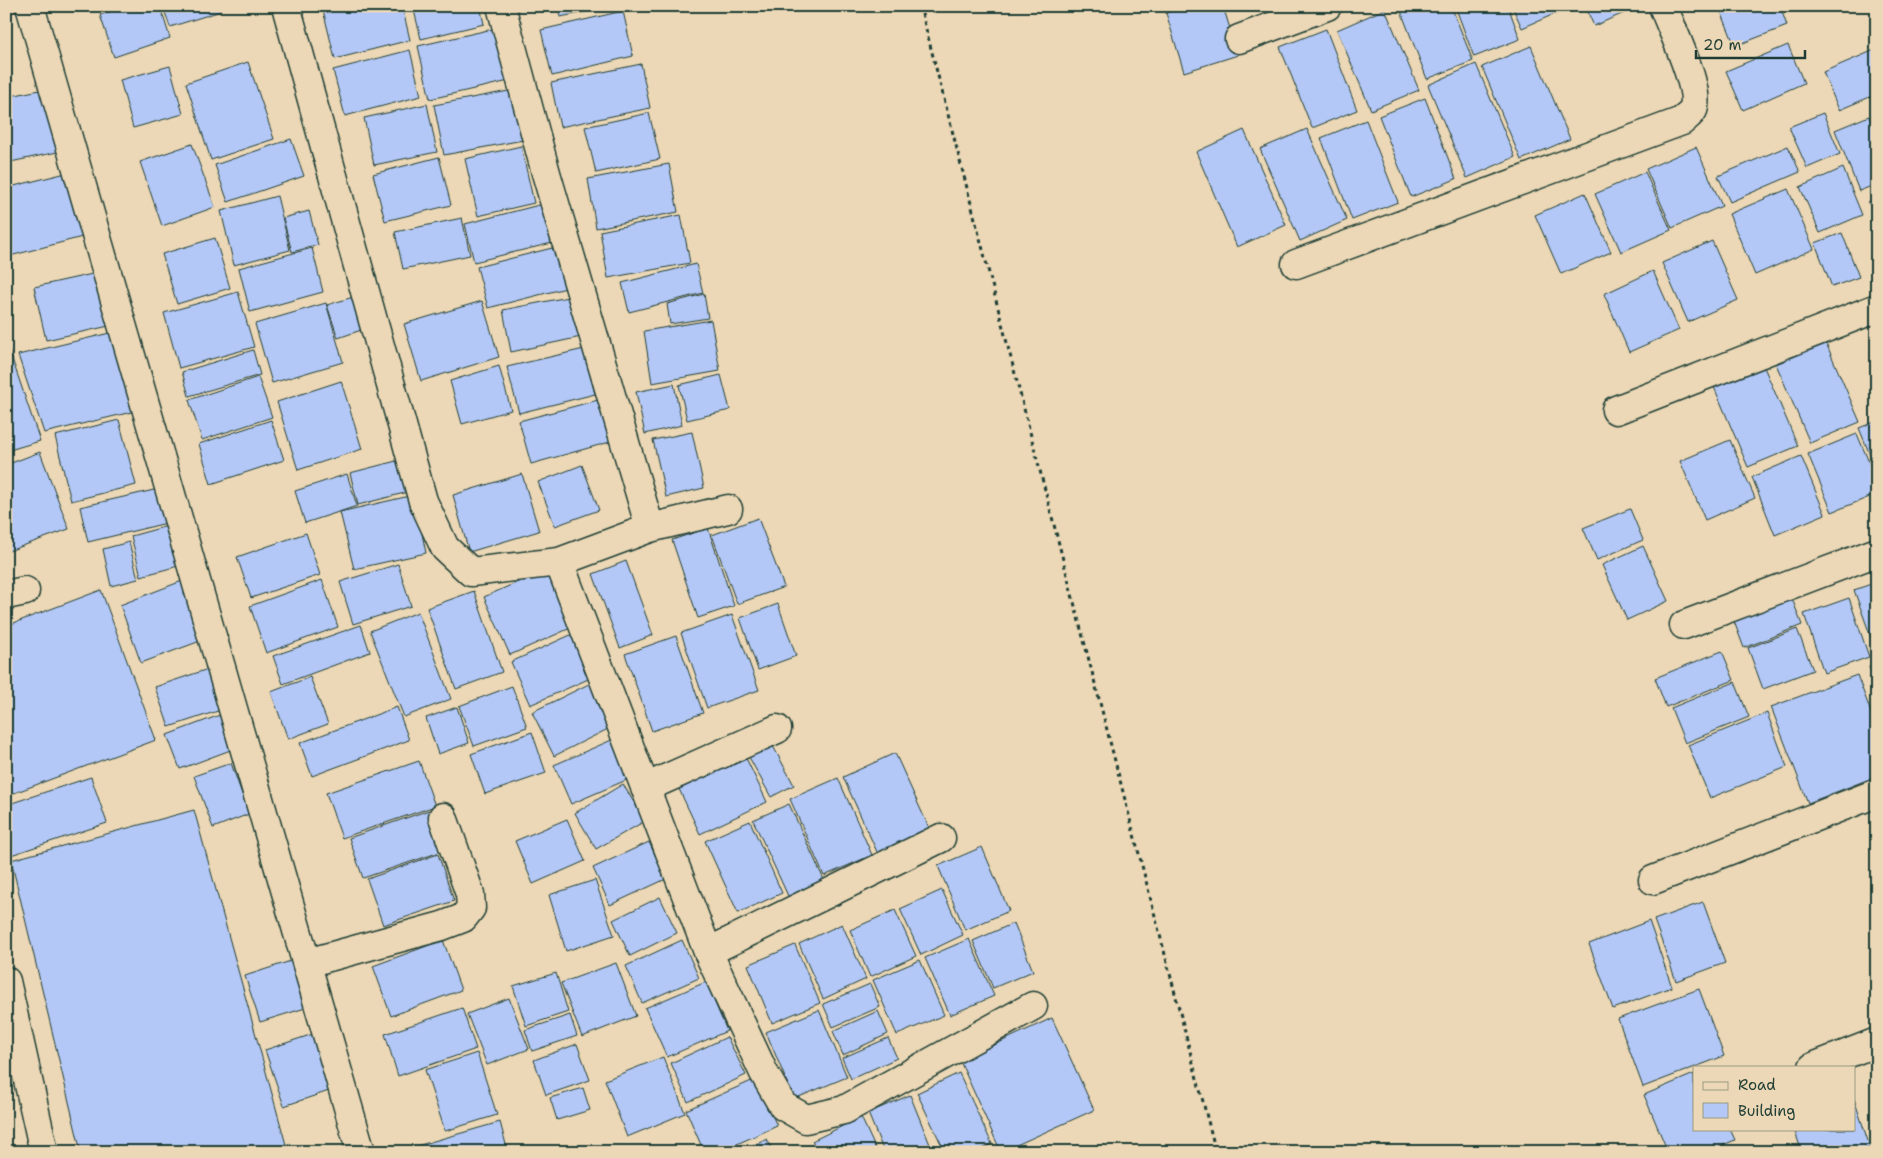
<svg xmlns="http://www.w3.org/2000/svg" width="1883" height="1158" viewBox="0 0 1883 1158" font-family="'Shantell Sans',sans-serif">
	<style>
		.building { fill: #b4c8f7; stroke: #1f3d34 }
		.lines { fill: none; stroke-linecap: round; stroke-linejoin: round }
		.minor-casing { stroke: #1f3d34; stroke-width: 31 }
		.path { stroke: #1f3d34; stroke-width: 3; stroke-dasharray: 4 4; stroke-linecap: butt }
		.minor { stroke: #ecd8b6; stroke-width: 28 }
	</style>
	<rect width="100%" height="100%" fill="#ecd8b6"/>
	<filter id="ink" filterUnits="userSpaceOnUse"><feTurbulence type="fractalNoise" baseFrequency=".02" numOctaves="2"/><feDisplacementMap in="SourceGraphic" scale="10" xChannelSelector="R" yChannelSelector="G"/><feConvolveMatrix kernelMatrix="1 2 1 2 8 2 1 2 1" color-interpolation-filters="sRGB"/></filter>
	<g filter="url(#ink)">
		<path class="building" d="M 127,6 L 160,6 L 170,38 L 114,57 L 100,15 Z
			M 163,6 L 219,6 L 221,11 L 170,27 Z
			M 337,6 L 402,6 L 410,40 L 335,59 L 323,10 Z
			M 413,6 L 480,6 L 484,24 L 421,39 Z
			M 558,6 L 611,6 L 612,7 L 560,17 Z
			M 1186,6 L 1223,6 L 1238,55 L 1184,72 L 1166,13 Z
			M 1399,6 L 1451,6 L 1473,61 L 1427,79 Z
			M 1455,6 L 1508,6 L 1520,39 L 1474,57 Z
			M 1512,6 L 1573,6 L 1522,28 Z
			M 1585,6 L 1640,6 L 1594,26 Z
			M 1727,6 L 1780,6 L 1787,26 L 1735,46 L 1720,9 Z
			M 1385,9 L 1419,90 L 1371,110 L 1337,30 Z
			M 623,11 L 633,56 L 552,76 L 541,30 Z
			M 497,28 L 509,81 L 430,99 L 418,46 Z
			M 1326,29 L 1357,110 L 1312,128 L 1280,47 Z
			M 1788,45 L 1804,83 L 1743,110 L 1726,71 Z
			M 1531,46 L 1570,139 L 1521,160 L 1482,67 Z
			M 1877,49 L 1877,94 L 1839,110 L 1823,72 Z
			M 410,50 L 421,96 L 345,116 L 333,70 Z
			M 248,62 L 274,139 L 211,160 L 186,83 Z
			M 641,64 L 650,108 L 560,127 L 551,83 Z
			M 1476,64 L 1515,157 L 1467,178 L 1428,85 Z
			M 170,66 L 183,114 L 133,128 L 120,80 Z
			M 49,88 L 62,151 L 6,163 L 6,97 Z
			M 514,90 L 523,140 L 444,155 L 434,105 Z
			M 1425,98 L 1456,179 L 1411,197 L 1379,116 Z
			M 427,104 L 437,152 L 374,165 L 364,118 Z
			M 649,113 L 660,159 L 596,173 L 585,127 Z
			M 1823,113 L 1840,154 L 1807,168 L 1789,127 Z
			M 1869,116 L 1877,137 L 1877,184 L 1859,191 L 1835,130 Z
			M 1366,120 L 1398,202 L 1352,220 L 1321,138 Z
			M 1307,129 L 1347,220 L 1300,241 L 1260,149 Z
			M 1244,130 L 1286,225 L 1237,247 L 1196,152 Z
			M 291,139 L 304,176 L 228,202 L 215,165 Z
			M 192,144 L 215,207 L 162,226 L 140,162 Z
			M 521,146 L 534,203 L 478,216 L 465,159 Z
			M 1788,146 L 1800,172 L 1730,202 L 1718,176 Z
			M 1696,147 L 1722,206 L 1672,228 L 1646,169 Z
			M 439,157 L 451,205 L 385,221 L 373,174 Z
			M 669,164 L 678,212 L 596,228 L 588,179 Z
			M 1843,168 L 1862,215 L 1820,233 L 1800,187 Z
			M 70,172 L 86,236 L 6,257 L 6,188 Z
			M 1645,172 L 1671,230 L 1621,252 L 1595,194 Z
			M 1788,189 L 1814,249 L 1755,275 L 1729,214 Z
			M 1585,193 L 1611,252 L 1561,274 L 1535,215 Z
			M 277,196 L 290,250 L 234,265 L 221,211 Z
			M 1877,198 L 1877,223 L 1868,202 Z
			M 543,204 L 552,243 L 474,262 L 465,224 Z
			M 309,211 L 318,245 L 292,252 L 283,218 Z
			M 681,215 L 690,263 L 608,278 L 600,231 Z
			M 462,218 L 470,255 L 403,269 L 395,232 Z
			M 1842,233 L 1859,277 L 1832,287 L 1815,243 Z
			M 215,238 L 230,288 L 177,304 L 162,254 Z
			M 1712,241 L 1738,300 L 1688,322 L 1662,263 Z
			M 560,246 L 570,287 L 488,308 L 477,267 Z
			M 312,248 L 323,292 L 250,312 L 239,268 Z
			M 696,264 L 703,293 L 629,312 L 622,283 Z
			M 1653,271 L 1679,330 L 1629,352 L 1604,294 Z
			M 97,273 L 109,326 L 46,340 L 34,287 Z
			M 238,292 L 254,347 L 179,368 L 164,313 Z
			M 704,294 L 708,318 L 670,324 L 667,304 Z
			M 360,295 L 370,327 L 338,338 L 327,305 Z
			M 573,296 L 581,337 L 511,352 L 503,310 Z
			M 482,301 L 499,357 L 421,381 L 404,324 Z
			M 326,303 L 343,362 L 272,383 L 255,324 Z
			M 711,320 L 720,371 L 652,383 L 644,331 Z
			M 118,331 L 140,410 L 44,433 L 18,355 Z
			M 6,341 L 40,441 L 6,451 Z
			M 1826,343 L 1860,422 L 1810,443 L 1776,364 Z
			M 584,349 L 595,394 L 519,413 L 507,367 Z
			M 253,350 L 260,375 L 189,396 L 182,372 Z
			M 499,366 L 511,410 L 462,424 L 450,381 Z
			M 1764,367 L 1798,446 L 1748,467 L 1714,387 Z
			M 721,375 L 730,410 L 687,420 L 679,385 Z
			M 258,377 L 272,417 L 202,440 L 189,400 Z
			M 341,381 L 362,449 L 298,470 L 277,402 Z
			M 674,384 L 682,425 L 645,434 L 636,392 Z
			M 598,400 L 610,442 L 531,464 L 519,421 Z
			M 119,420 L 136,485 L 71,501 L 55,436 Z
			M 271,420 L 284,460 L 211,484 L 199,444 Z
			M 1877,421 L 1877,472 L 1859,428 Z
			M 692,432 L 704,488 L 666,497 L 653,440 Z
			M 1857,434 L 1877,481 L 1877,494 L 1832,512 L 1808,454 Z
			M 1730,440 L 1755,498 L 1705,520 L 1680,461 Z
			M 40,452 L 69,529 L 6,552 L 6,465 Z
			M 1801,456 L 1825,514 L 1775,535 L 1752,477 Z
			M 404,459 L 412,491 L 358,505 L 350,473 Z
			M 582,465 L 599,510 L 555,526 L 538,482 Z
			M 347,474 L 357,506 L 305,523 L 295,491 Z
			M 522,474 L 539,531 L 469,552 L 453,495 Z
			M 167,487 L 175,521 L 88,542 L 80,507 Z
			M 414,495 L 426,553 L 354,569 L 340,512 Z
			M 1630,509 L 1643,540 L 1597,560 L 1583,528 Z
			M 758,518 L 784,587 L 737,604 L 712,535 Z
			M 171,525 L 182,565 L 141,576 L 131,536 Z
			M 708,528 L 734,606 L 698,618 L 672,540 Z
			M 306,533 L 320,575 L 251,598 L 237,557 Z
			M 129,542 L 138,579 L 111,586 L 103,549 Z
			M 1643,546 L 1668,601 L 1627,620 L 1602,565 Z
			M 626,561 L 653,635 L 620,648 L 593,574 Z
			M 398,564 L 411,606 L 353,624 L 340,582 Z
			M 550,568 L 575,626 L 510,655 L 484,597 Z
			M 322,580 L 338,627 L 266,653 L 250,606 Z
			M 182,581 L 203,640 L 141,663 L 120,605 Z
			M 1877,582 L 1877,654 L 1854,590 Z
			M 101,590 L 156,740 L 6,796 L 6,626 Z
			M 474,591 L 502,672 L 456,689 L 427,608 Z
			M 1790,593 L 1802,625 L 1744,648 L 1732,616 Z
			M 1849,598 L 1869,657 L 1824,673 L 1804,614 Z
			M 778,604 L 796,656 L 758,670 L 740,618 Z
			M 418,612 L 451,699 L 404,717 L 370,631 Z
			M 732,615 L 759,690 L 707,708 L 681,633 Z
			M 361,625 L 370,652 L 283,684 L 273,656 Z
			M 1797,629 L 1813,670 L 1763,689 L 1748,648 Z
			M 575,633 L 595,676 L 530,705 L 511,662 Z
			M 676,636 L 703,713 L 652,731 L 625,654 Z
			M 1722,651 L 1734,680 L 1666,707 L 1655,678 Z
			M 1877,664 L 1877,688 L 1869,667 Z
			M 217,666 L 230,707 L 169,727 L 155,687 Z
			M 1857,675 L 1877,728 L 1877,776 L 1808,803 L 1771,707 Z
			M 310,677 L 328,724 L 288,739 L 271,692 Z
			M 593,682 L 614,726 L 554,756 L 532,712 Z
			M 1735,682 L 1749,717 L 1685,743 L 1671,708 Z
			M 512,686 L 527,727 L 474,746 L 459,706 Z
			M 397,707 L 409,740 L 312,776 L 300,743 Z
			M 457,707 L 469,743 L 438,754 L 426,718 Z
			M 228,712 L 241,746 L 180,769 L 167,735 Z
			M 1767,713 L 1787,767 L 1710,798 L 1688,745 Z
			M 532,732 L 546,773 L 485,794 L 471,754 Z
			M 767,735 L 794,785 L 771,797 L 744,748 Z
			M 614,739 L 631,778 L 571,804 L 554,765 Z
			M 895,753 L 930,830 L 878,854 L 843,777 Z
			M 745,756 L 767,802 L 700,834 L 679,789 Z
			M 419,761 L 435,806 L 342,838 L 326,793 Z
			M 231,763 L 249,814 L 213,828 L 194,776 Z
			M 91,777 L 107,823 L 8,856 L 6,849 L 6,805 Z
			M 838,778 L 872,855 L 824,876 L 790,799 Z
			M 623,784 L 645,821 L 596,849 L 575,813 Z
			M 789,804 L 825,882 L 789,898 L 753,820 Z
			M 194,810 L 288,1152 L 81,1152 L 11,860 Z
			M 429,810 L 443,851 L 363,878 L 349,838 Z
			M 567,819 L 585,861 L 533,884 L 515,841 Z
			M 750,821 L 782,893 L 738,913 L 705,841 Z
			M 649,842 L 666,879 L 610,905 L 593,868 Z
			M 982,847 L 1009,911 L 965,930 L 938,866 Z
			M 438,854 L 454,901 L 383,925 L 367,879 Z
			M 595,880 L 614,935 L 566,951 L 549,895 Z
			M 942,890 L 963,935 L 921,955 L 900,909 Z
			M 660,897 L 677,933 L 630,956 L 613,920 Z
			M 1703,902 L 1725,963 L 1676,981 L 1654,920 Z
			M 895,910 L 916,956 L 870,977 L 850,930 Z
			M 1649,921 L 1672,987 L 1613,1009 L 1589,944 Z
			M 1014,923 L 1033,971 L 993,988 L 973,941 Z
			M 842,924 L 866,979 L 823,999 L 799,944 Z
			M 969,939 L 994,996 L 950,1015 L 925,958 Z
			M 443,940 L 461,990 L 391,1016 L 373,966 Z
			M 682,940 L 699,978 L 642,1003 L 626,966 Z
			M 795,945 L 820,1003 L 772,1023 L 748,965 Z
			M 300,958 L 315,1005 L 260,1022 L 245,976 Z
			M 920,960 L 944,1015 L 897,1035 L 873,980 Z
			M 616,963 L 636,1016 L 582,1037 L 561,983 Z
			M 556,973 L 568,1012 L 526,1026 L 513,986 Z
			M 706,982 L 727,1031 L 667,1057 L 645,1008 Z
			M 870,984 L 880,1007 L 833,1027 L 823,1004 Z
			M 1699,989 L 1724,1056 L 1643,1087 L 1618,1019 Z
			M 509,998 L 529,1049 L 487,1065 L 467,1014 Z
			M 462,1008 L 476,1049 L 398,1076 L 385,1034 Z
			M 819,1010 L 847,1077 L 794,1099 L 766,1032 Z
			M 878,1011 L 888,1034 L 843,1055 L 833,1031 Z
			M 570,1015 L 577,1036 L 532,1051 L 525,1030 Z
			M 1052,1018 L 1094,1110 L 1001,1152 L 960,1061 Z
			M 319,1032 L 338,1088 L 284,1106 L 265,1050 Z
			M 727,1037 L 746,1075 L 688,1102 L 671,1063 Z
			M 888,1038 L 897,1058 L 851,1079 L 842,1058 Z
			M 577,1044 L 590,1080 L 546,1095 L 534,1060 Z
			M 477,1053 L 497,1115 L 445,1131 L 425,1070 Z
			M 663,1057 L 685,1113 L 627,1137 L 605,1080 Z
			M 959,1073 L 992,1144 L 976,1152 L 945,1152 L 917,1093 Z
			M 1694,1074 L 1694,1129 L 1730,1129 L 1735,1140 L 1707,1152 L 1668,1152 L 1644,1095 Z
			M 756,1079 L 777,1126 L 719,1152 L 704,1152 L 686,1110 Z
			M 583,1088 L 590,1110 L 557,1120 L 550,1098 Z
			M 910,1095 L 933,1152 L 884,1152 L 868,1113 Z
			M 1854,1099 L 1870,1147 L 1856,1152 L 1802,1152 L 1794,1129 L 1854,1129 Z
			M 861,1117 L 877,1152 L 817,1152 L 812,1141 Z
			M 500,1122 L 508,1152 L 414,1152 L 413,1147 Z
			M 767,1139 L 773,1152 L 741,1152 Z"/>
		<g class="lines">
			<defs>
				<path id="minor" d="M 30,6 L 361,1152
					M 286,6 L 423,501 L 445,548 L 471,572 L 559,562 L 650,528 L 728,509
					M 501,6 L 546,173 L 650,528
					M 1239,39 L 1327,6
					M 1296,264 L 1682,121 C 1685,118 1691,114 1693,110 C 1702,90 1671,28 1663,6
					M 1616,410 L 1877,308
					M 559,562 L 708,952 L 764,1073 L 783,1106 L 806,1119 L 844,1110 L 1033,1006
					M 6,595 L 25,591
					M 1684,625 L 1877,552
					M 645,788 L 777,729
					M 1653,880 L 1877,793
					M 708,952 L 941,838
					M 307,963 L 442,926 L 463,918 L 471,908 L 470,894 L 443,817
					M 6,981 L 44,1152
					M 1813,1067 L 1877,1042"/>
			</defs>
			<use href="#minor" class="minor-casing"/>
			<path class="path" d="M 920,6 L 1216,1152"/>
			<use href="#minor" class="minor"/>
		</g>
	</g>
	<rect width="1883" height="1158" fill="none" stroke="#ecd8b6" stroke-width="25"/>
	<rect x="12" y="12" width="1858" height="1133" fill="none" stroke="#1f3d34" stroke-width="2" filter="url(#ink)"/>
	<rect x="1693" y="1066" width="162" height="65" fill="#ecd8b6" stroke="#9a9a82"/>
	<rect x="1703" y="1082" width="25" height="8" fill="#ecd8b6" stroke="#9a9a82"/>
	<text x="1738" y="1090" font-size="15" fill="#1f3d34">Road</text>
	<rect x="1703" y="1103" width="25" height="15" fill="#b4c8f7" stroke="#9a9a82"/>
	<text x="1738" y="1116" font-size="15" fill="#1f3d34">Building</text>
	<path d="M1696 50v8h109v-8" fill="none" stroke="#1f3d34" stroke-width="2.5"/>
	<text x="1703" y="50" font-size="15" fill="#1f3d34" stroke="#ecd8b6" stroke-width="4" paint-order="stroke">20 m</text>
</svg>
